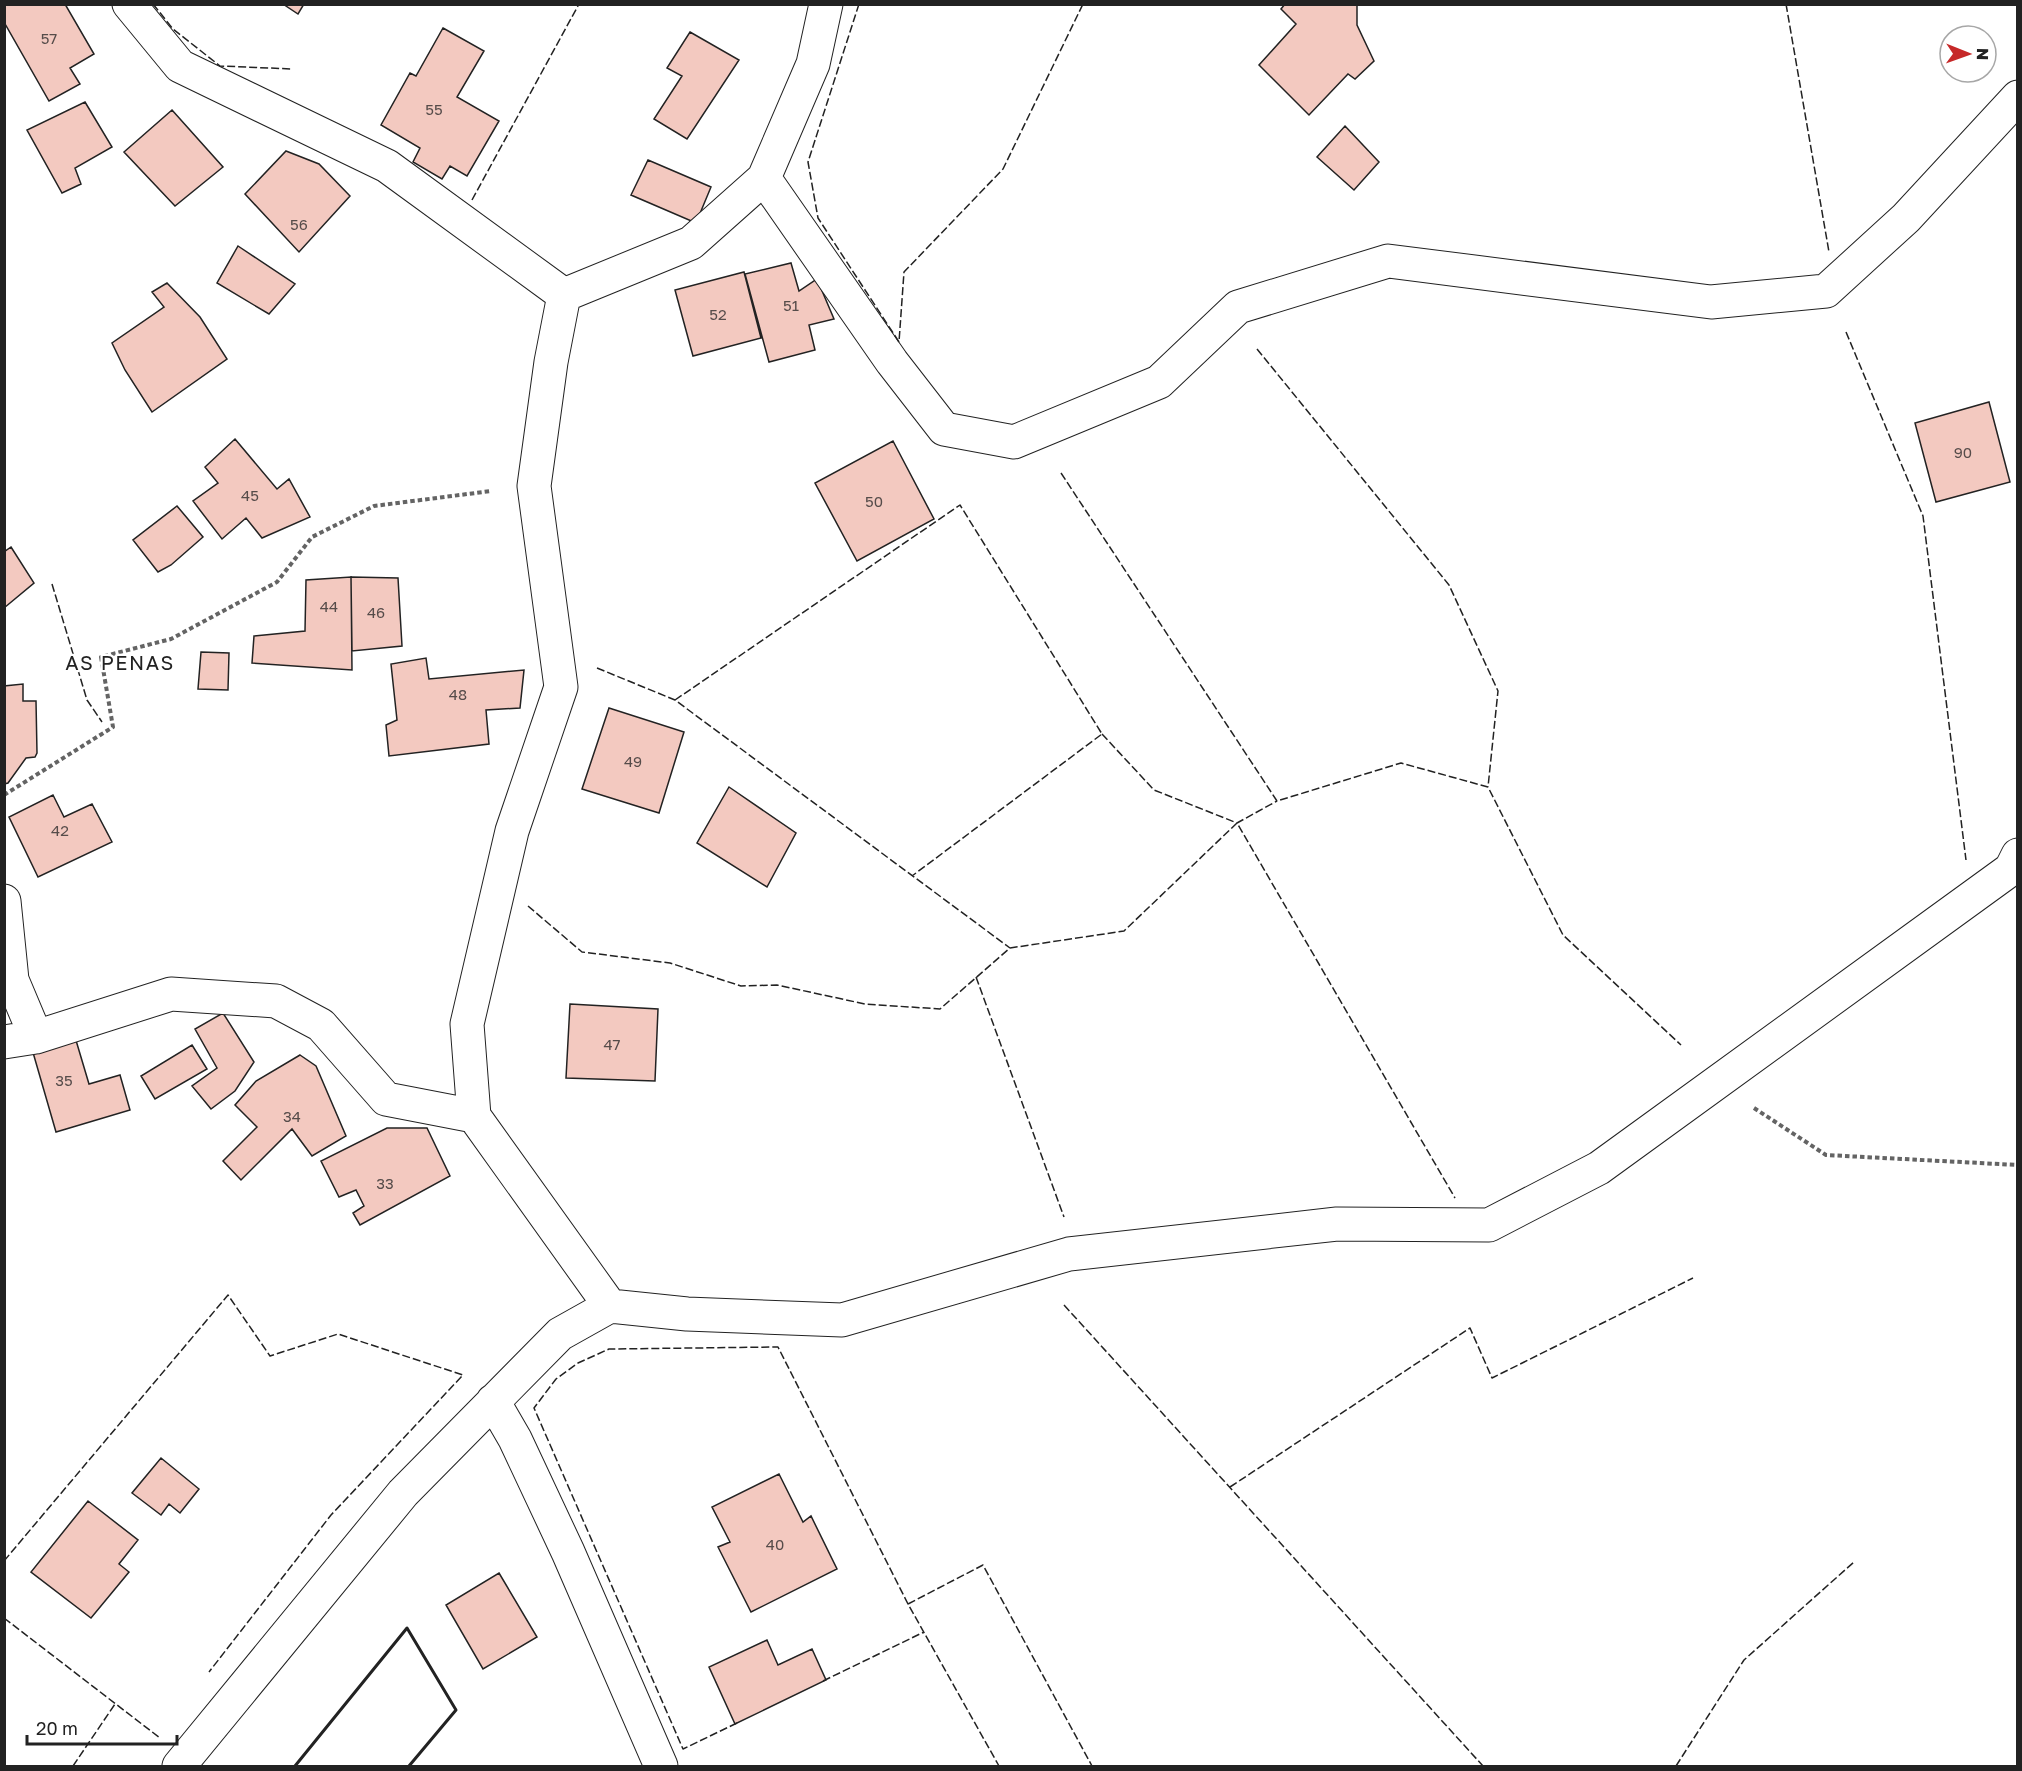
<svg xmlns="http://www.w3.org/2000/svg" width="2022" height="1771" viewBox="0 0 2022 1771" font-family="'Golos Text',sans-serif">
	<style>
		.building { fill: #f3c9c0; stroke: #222; stroke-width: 1.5 }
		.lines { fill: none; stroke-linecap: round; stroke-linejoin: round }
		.minor-casing { stroke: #222; stroke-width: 35 }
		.path { stroke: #646464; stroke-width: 4; stroke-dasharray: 4.5 3; stroke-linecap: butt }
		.minor { stroke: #fff; stroke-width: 33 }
		.fence { stroke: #222; stroke-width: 1.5; stroke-dasharray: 8 3; stroke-linecap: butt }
		.wall { stroke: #222; stroke-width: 3 }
		.labels { text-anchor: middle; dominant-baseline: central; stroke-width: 4.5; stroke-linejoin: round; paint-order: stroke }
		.number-label { font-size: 15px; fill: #564c4a }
		.neighbourhood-label { font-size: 20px; letter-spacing: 1.5px; fill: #222; stroke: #fff }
	</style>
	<rect width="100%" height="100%" fill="#fff"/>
	<path class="building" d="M 4,4 L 65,4 L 94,54 L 70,68 L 80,84 L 49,101 L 4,22 Z
		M 283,4 L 304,4 L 298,14 Z
		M 1285,4 L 1357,4 L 1357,25 L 1374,61 L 1355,79 L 1348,74 L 1309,115 L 1259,65 L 1296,24 L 1281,9 Z
		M 443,28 L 484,51 L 457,97 L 499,121 L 467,176 L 450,166 L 442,179 L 413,162 L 420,148 L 381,125 L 410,73 L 416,76 Z
		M 690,32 L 739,60 L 687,139 L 654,119 L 682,76 L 667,68 Z
		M 85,102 L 112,147 L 75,168 L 81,184 L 62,193 L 27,130 Z
		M 172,110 L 223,167 L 175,206 L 124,152 Z
		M 1345,126 L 1379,162 L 1354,190 L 1317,157 Z
		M 286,151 L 319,164 L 350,196 L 299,252 L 245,194 Z
		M 648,160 L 711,187 L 696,223 L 631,195 Z
		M 238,246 L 295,284 L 269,314 L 217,283 Z
		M 791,263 L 799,291 L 817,279 L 834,319 L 809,325 L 815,350 L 769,362 L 745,274 Z
		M 744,272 L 761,338 L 693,356 L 675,290 Z
		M 167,283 L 200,317 L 227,359 L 152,412 L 125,370 L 112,343 L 164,307 L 152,292 Z
		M 1989,402 L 2010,482 L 1936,502 L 1915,423 Z
		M 235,439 L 277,489 L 289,479 L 310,517 L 262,538 L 246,518 L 222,539 L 193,501 L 218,483 L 205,467 Z
		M 893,441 L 934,519 L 857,561 L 815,483 Z
		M 177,506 L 203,537 L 171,565 L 158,572 L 133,540 Z
		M 11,547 L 34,583 L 4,608 L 4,552 Z
		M 351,577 L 352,670 L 252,663 L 254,636 L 305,631 L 306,580 Z
		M 351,577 L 398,578 L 402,646 L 352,651 Z
		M 201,652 L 229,653 L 228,690 L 198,689 Z
		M 426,658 L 429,679 L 524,670 L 520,708 L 486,710 L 489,744 L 389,756 L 386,725 L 397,720 L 391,664 Z
		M 23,684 L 23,701 L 36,701 L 37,753 L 35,757 L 26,758 L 8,783 L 4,784 L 4,686 Z
		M 609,708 L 684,732 L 659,813 L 582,789 Z
		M 729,787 L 796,833 L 767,887 L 697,843 Z
		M 53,795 L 64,817 L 92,804 L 112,842 L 38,877 L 9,817 Z
		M 570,1004 L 658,1009 L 655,1081 L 566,1078 Z
		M 223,1013 L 254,1062 L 235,1091 L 211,1109 L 192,1086 L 217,1068 L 195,1029 Z
		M 75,1037 L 89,1084 L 120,1075 L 130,1110 L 56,1132 L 32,1049 Z
		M 192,1045 L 207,1069 L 155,1099 L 141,1076 Z
		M 300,1055 L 316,1066 L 346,1136 L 312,1156 L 292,1129 L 241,1180 L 223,1161 L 257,1127 L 235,1105 L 256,1081 Z
		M 387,1128 L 427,1128 L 450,1176 L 360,1225 L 353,1213 L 364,1206 L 356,1190 L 339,1197 L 321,1161 Z
		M 161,1458 L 199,1489 L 180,1513 L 169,1504 L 161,1515 L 132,1493 Z
		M 779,1474 L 803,1522 L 811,1516 L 837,1569 L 751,1612 L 718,1547 L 730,1542 L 712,1507 Z
		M 88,1501 L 138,1540 L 119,1564 L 129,1572 L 91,1618 L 31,1572 Z
		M 499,1573 L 537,1637 L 483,1669 L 446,1605 Z
		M 767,1640 L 778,1665 L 812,1649 L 826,1680 L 735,1724 L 709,1667 Z"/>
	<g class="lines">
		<defs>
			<path id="minor" d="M 129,4 L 180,66 L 387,166 L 564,295 L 551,362 L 534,486 L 561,687 L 512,831 L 467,1024 L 474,1116 L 610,1306
				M 764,178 L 892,362 L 944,429 L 1014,442 L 1159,382 L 1238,307 L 1388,261 L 1711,302 L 1826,291 L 1906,218 L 2018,97
				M 564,295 L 691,243 L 764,178 L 813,64 L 826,4
				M 4,901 L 12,980 L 36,1037
				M 4,1042 L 36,1037 L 171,994 L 276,1001 L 321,1025 L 386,1099 L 474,1116
				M 493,1401 L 515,1439 L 568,1552 L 661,1766
				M 179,1766 L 403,1493 L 560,1334 L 610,1306 L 687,1314 L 842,1320 L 1069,1254 L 1337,1224 L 1489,1225 L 1599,1168 L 2011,869 L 2018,855"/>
		</defs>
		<use href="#minor" class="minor-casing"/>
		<path class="path" d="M 4,795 L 113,727 L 101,657 L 171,639 L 277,582 L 312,537 L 374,506 L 491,491
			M 1754,1108 L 1826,1155 L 2018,1165"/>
		<use href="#minor" class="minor"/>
		<path class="fence" d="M 153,4 L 173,29 L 220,66 L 293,69
			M 859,4 L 808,162 L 818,218 L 899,342 L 904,272 L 1003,169 L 1083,4
			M 1786,4 L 1829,252
			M 472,200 L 579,4
			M 1846,332 L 1923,516 L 1966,860
			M 1257,349 L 1449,585 L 1498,691 L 1488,787
			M 1061,473 L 1277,801 L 1401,763 L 1488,787 L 1563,935 L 1681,1045
			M 52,584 L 87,700 L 102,722
			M 597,668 L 675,700 L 1010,948
			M 675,700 L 960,505 L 1102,734 L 912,876
			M 1102,734 L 1154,790 L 1237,823 L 1277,801
			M 528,906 L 582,952 L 670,963 L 741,986 L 777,985 L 865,1004 L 940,1009 L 1010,948 L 1124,931 L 1237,823 L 1455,1198
			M 976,977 L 1064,1217
			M 1064,1305 L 1483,1766
			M 1230,1487 L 1470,1328 L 1492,1378 L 1693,1278
			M 4,1561 L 228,1295 L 270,1356 L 338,1334 L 463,1375 L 331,1515 L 209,1672
			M 908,1604 L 983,1565 L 1092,1766
			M 4,1618 L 160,1738
			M 823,1681 L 924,1632
			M 737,1723 L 683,1749 L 534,1408 L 556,1379 L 578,1363 L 609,1349 L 778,1347 L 908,1604 L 999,1766
			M 73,1766 L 115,1704
			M 610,1766 L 610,1765
			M 1676,1766 L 1744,1660 L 1854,1562"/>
		<path class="wall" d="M 295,1766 L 407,1628 L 456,1710 L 409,1766"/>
	</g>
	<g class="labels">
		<g class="number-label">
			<text x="49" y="38">57</text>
			<text x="434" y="109">55</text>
			<text x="299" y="224">56</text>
			<text x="791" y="305">51</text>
			<text x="718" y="314">52</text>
			<text x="1963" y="452">90</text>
			<text x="250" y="495">45</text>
			<text x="874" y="501">50</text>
			<text x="329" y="606">44</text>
			<text x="376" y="612">46</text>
			<text x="458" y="694">48</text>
			<text x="633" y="761">49</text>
			<text x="60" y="830">42</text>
			<text x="612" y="1044">47</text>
			<text x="64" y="1080">35</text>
			<text x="292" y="1116">34</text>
			<text x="385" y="1183">33</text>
			<text x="775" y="1544">40</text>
		</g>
		<g class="neighbourhood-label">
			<text x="120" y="662">AS PENAS</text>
		</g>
	</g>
	<rect width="2022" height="1771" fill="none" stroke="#222222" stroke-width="12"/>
	<g transform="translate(1968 54) rotate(91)"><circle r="28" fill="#ffffff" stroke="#a7a7a7" stroke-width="1.5"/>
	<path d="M0-4.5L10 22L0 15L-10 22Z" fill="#c62828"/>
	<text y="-9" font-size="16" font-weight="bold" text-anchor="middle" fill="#222222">N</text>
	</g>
	<path d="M27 1735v9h150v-9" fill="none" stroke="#222222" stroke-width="3"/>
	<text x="36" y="1735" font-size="18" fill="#222222" stroke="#ffffff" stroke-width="4.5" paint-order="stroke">20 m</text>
</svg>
